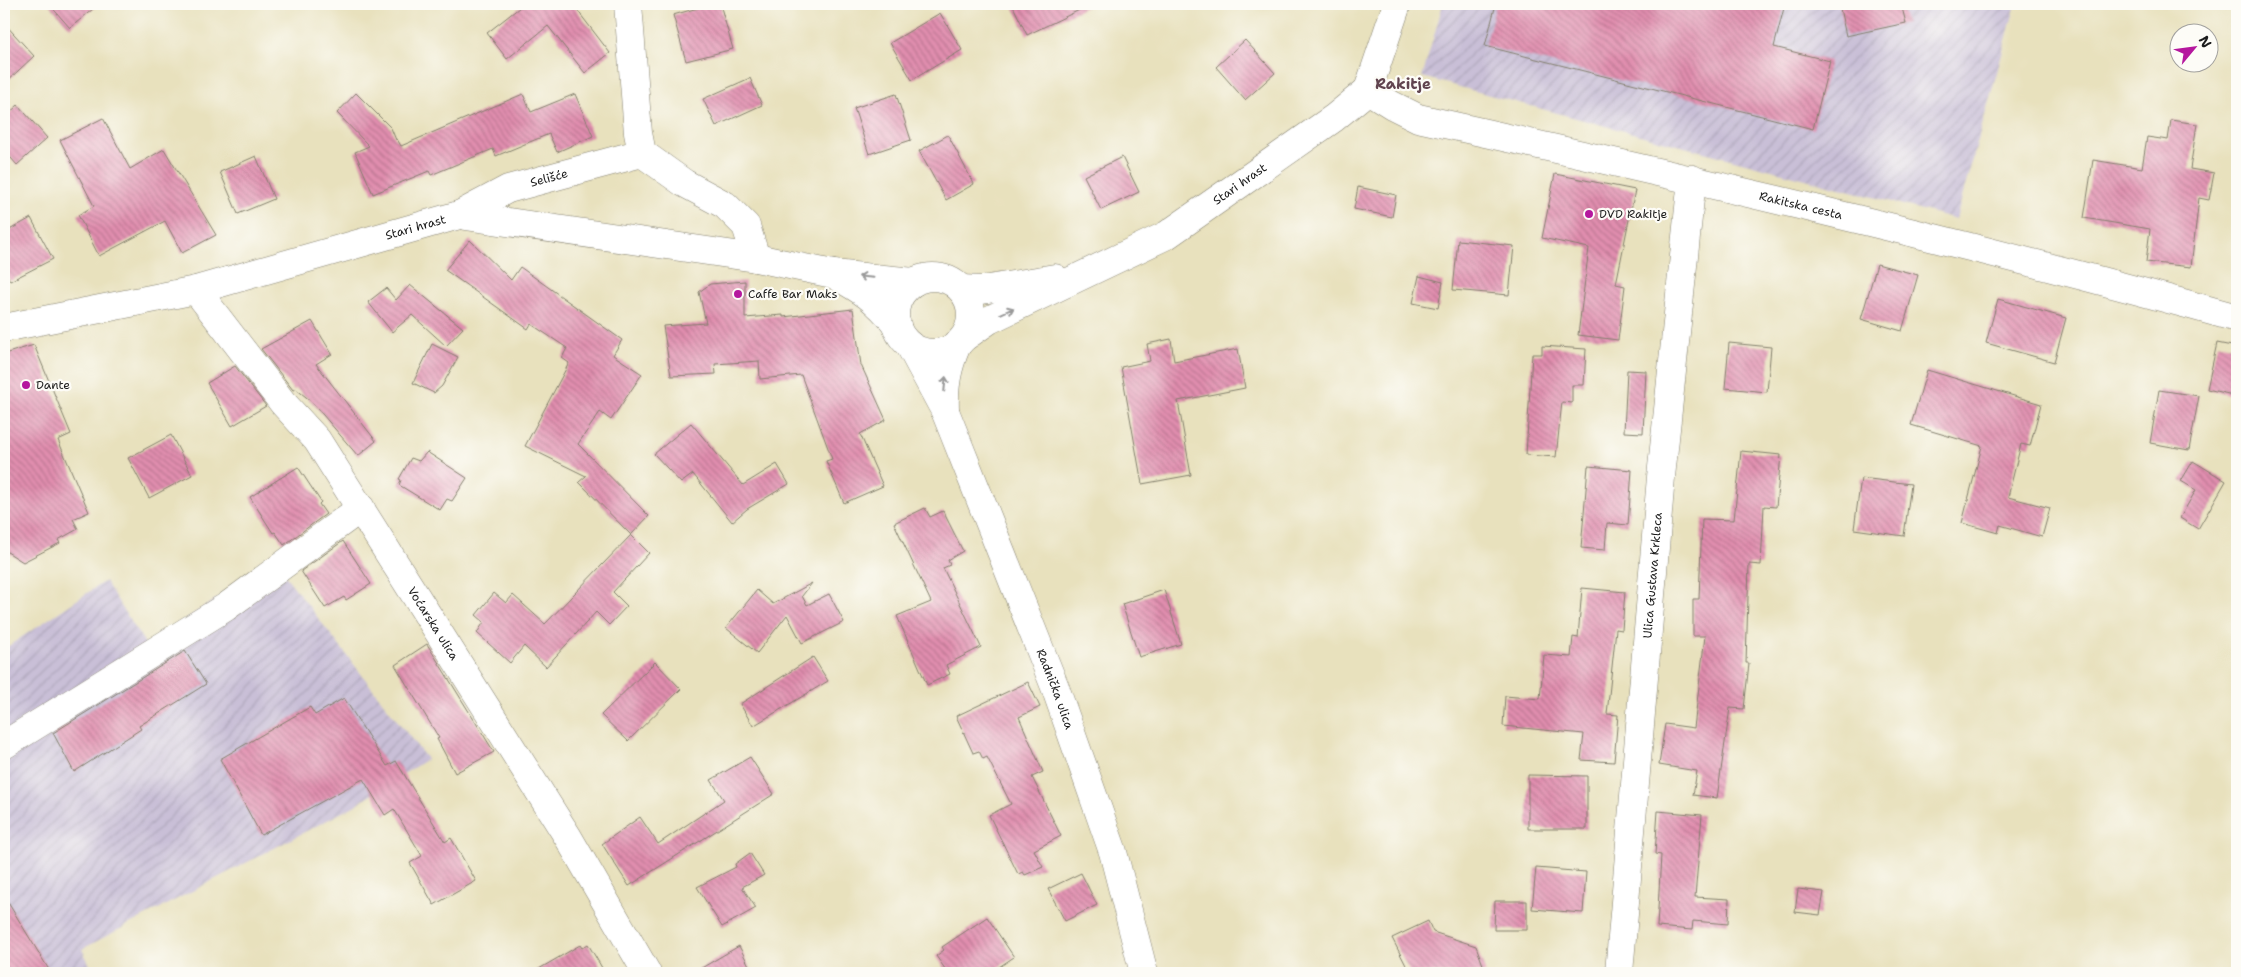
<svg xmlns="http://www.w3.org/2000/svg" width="2241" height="977" viewBox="0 0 2241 977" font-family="'Shantell Sans',sans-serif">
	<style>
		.industrial { fill: url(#industrial-furrows) }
		.building { fill: url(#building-back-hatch) }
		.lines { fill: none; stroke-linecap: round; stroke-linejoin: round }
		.minor-casing { stroke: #827e6c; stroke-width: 29 }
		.minor { stroke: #fff; stroke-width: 28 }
		.oneway { stroke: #999 }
		.poi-dot { fill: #b5179e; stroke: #fdfcf7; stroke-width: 2 }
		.labels { text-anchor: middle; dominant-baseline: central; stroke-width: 4.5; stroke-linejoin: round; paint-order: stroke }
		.street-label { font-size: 12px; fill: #1c1c1c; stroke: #fdfcf7 }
		.poi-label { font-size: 12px; fill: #1c1c1c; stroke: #fdfcf7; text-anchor: start }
		.quarter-label { font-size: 15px; font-weight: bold; fill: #61444f; stroke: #fdfcf7 }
	</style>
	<defs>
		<pattern id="industrial-furrows" width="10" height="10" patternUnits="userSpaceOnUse" patternTransform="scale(1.25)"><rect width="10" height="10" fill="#c9bfd7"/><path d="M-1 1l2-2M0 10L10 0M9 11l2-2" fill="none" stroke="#aca4b8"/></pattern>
		<pattern id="building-back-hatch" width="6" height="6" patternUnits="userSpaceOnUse" patternTransform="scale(1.25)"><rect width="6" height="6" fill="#e18eaf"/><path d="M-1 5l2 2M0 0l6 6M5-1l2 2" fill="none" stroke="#b6738e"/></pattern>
	</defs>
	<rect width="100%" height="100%" fill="#fdfcf7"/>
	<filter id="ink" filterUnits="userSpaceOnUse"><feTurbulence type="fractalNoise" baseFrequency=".02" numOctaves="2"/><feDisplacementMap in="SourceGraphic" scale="10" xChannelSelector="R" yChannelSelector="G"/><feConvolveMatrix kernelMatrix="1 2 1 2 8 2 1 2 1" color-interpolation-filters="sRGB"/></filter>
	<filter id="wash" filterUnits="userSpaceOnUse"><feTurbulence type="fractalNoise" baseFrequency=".0096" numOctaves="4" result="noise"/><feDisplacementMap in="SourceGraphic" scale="20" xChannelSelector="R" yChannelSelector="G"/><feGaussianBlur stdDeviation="1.12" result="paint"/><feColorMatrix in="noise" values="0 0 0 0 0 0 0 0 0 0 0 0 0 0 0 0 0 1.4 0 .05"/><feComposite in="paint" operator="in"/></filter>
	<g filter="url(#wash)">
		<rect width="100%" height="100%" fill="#e8e1bd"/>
		<path class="industrial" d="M 1443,4 L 2016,4 L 1956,219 L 1422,77 Z
			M 274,561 L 427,759 L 354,806 L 82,949 L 94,973 L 4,973 L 4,649 L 105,581 L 146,645 Z"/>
		<g id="blocks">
			<path class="building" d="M 49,4 L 99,4 L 70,28 Z
				M 524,4 L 577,4 L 574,6 L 610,53 L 585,73 L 548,26 L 507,59 L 487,33 Z
				M 712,4 L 720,4 L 733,49 L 686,61 L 673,15 Z
				M 1012,4 L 1092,4 L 1027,35 Z
				M 1496,4 L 1785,4 L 1774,47 L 1830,61 L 1813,129 L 1485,46 Z
				M 1839,4 L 1901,4 L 1906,23 L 1846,36 Z
				M 940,13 L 962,50 L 912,80 L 890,43 Z
				M 4,23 L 34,56 L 4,84 Z
				M 1245,40 L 1275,73 L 1245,100 L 1216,67 Z
				M 750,78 L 762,105 L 716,126 L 703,99 Z
				M 356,93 L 391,128 L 396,140 L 397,139 L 401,146 L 523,94 L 531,112 L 575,94 L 593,136 L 557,152 L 549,134 L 496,156 L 493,149 L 431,175 L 429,171 L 373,194 L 355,152 L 369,146 L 337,113 Z
				M 896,94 L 911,140 L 869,154 L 854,108 Z
				M 18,105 L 47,138 L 17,165 L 4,150 L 4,118 Z
				M 103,118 L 130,169 L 164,149 L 216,235 L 182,253 L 165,221 L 99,256 L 78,215 L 94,206 L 60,140 Z
				M 2171,120 L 2197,124 L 2190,169 L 2214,173 L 2209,200 L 2199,198 L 2191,267 L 2146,262 L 2150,229 L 2084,218 L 2093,160 L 2142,168 L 2147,137 L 2168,140 Z
				M 948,135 L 974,184 L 946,200 L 919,151 Z
				M 256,156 L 274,199 L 238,214 L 220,172 Z
				M 1122,157 L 1139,192 L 1101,210 L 1084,176 Z
				M 1555,174 L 1635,190 L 1616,284 L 1625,286 L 1618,340 L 1578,335 L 1589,248 L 1542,238 Z
				M 1358,187 L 1396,195 L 1392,217 L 1354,209 Z
				M 31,218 L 53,259 L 10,281 L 4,270 L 4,233 Z
				M 470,240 L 511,280 L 520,267 L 622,340 L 613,355 L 642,374 L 611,420 L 600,412 L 578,444 L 649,516 L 631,535 L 579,482 L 586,476 L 525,446 L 569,363 L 562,358 L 567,348 L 531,324 L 528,329 L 445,270 Z
				M 1458,240 L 1514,246 L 1509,295 L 1453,290 Z
				M 1877,264 L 1918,275 L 1902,331 L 1861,319 Z
				M 1419,276 L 1443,282 L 1438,308 L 1413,303 Z
				M 745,281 L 745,318 L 783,315 L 783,317 L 853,309 L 861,365 L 886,420 L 860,434 L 883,486 L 844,503 L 826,461 L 832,459 L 801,375 L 760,379 L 759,361 L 715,364 L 716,374 L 671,376 L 663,326 L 706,323 L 699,292 L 710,284 Z
				M 410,285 L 463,328 L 446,346 L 412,315 L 392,332 L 368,302 L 386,288 L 396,300 Z
				M 1998,299 L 2066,318 L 2054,362 L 1986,343 Z
				M 312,321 L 332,354 L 316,364 L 376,441 L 358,456 L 311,401 L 296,389 L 293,390 L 261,349 Z
				M 1171,339 L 1174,361 L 1238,349 L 1245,388 L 1178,401 L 1191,475 L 1142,484 L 1121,367 L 1150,361 L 1147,344 Z
				M 1729,343 L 1771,347 L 1767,392 L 1725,388 Z
				M 2217,343 L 2237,347 L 2237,396 L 2207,389 Z
				M 432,344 L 458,357 L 442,386 L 434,393 L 413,383 Z
				M 34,345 L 71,434 L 58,440 L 89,512 L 73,519 L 78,529 L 58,540 L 60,543 L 23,562 L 4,550 L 4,354 Z
				M 1542,346 L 1586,349 L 1584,385 L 1572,385 L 1572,403 L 1562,402 L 1556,457 L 1526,455 L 1532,354 L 1542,354 Z
				M 235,366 L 266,406 L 232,426 L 207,383 Z
				M 1627,370 L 1646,371 L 1643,433 L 1624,432 Z
				M 1927,370 L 2041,404 L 2030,446 L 2021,444 L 2008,497 L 2050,508 L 2042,537 L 2000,525 L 1998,533 L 1962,523 L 1982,446 L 1911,425 Z
				M 2159,390 L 2199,396 L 2189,450 L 2150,443 Z
				M 691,423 L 743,485 L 777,464 L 789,484 L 747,509 L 732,522 L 693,474 L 681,483 L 654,454 Z
				M 171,435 L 192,475 L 149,498 L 128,458 Z
				M 1741,451 L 1781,455 L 1776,507 L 1764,506 L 1761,565 L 1749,564 L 1746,663 L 1749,663 L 1744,709 L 1730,708 L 1717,798 L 1693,795 L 1697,771 L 1659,765 L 1665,724 L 1694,728 L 1705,636 L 1693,636 L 1693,599 L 1699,599 L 1702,519 L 1734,520 Z
				M 427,452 L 467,478 L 452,501 L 447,499 L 440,510 L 399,485 L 401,480 L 399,479 L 411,458 L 419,461 Z
				M 2193,461 L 2226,481 L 2198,529 L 2180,518 L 2196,490 L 2181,481 Z
				M 1588,466 L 1632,470 L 1628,525 L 1607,523 L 1605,550 L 1581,548 Z
				M 298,467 L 321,502 L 319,504 L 326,514 L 284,545 L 275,532 L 273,533 L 250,497 Z
				M 1861,478 L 1911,484 L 1904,536 L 1854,529 Z
				M 925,508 L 930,517 L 943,511 L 963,551 L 948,560 L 950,565 L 943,568 L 981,647 L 946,665 L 950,674 L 927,685 L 897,616 L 931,602 L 894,523 Z
				M 631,535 L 649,553 L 613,592 L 627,606 L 609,625 L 596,612 L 546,667 L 524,646 L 510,663 L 477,633 L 484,622 L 476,615 L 494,593 L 506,603 L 513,595 L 545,624 Z
				M 343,541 L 371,584 L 346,600 L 344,597 L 325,608 L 301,571 Z
				M 812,583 L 802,596 L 807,605 L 829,594 L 844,622 L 802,643 L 787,615 L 757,653 L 726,628 L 757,590 L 773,604 Z
				M 1582,588 L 1625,592 L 1622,630 L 1616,629 L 1607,714 L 1618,715 L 1614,762 L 1581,760 L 1584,734 L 1503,726 L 1505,696 L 1540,699 L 1544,655 L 1571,657 L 1573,637 L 1578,638 Z
				M 1164,590 L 1181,644 L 1139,657 L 1122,604 Z
				M 427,644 L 494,752 L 455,773 L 437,739 L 439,738 L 395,665 Z
				M 185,651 L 206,684 L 139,726 L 141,729 L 74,772 L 53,733 Z
				M 813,657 L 828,681 L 753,726 L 740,704 Z
				M 655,662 L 681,689 L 628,741 L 601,715 Z
				M 1028,682 L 1040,707 L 1019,717 L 1043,772 L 1032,777 L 1061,836 L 1034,850 L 1043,867 L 1025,875 L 1023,872 L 1018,874 L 989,815 L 1011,804 L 987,757 L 983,759 L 979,751 L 973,753 L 956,716 Z
				M 344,698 L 387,766 L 396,761 L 445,842 L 451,838 L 476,881 L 434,905 L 410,863 L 422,856 L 394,809 L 385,815 L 363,779 L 261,835 L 220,759 L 310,707 L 315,715 Z
				M 750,757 L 774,794 L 629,886 L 602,844 L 640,817 L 658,844 L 724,800 L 711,780 Z
				M 1528,775 L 1587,776 L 1587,829 L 1528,829 Z
				M 1658,811 L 1702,815 L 1695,897 L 1729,899 L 1728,924 L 1693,921 L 1692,930 L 1657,927 L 1661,855 L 1655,854 Z
				M 750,853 L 764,875 L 742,887 L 756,908 L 722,927 L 697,887 L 736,867 L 735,864 Z
				M 1536,868 L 1586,872 L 1583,913 L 1532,909 Z
				M 1081,873 L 1097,905 L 1065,921 L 1048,889 Z
				M 1798,889 L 1824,892 L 1820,915 L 1795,912 Z
				M 4,896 L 51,973 L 4,973 Z
				M 1495,901 L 1527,901 L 1527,930 L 1494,930 Z
				M 987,917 L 1014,957 L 990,973 L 948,973 L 936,956 L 944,950 L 942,947 Z
				M 1428,921 L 1433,932 L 1476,946 L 1486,973 L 1410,973 L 1392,938 Z
				M 588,944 L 605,973 L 532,973 L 580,945 L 582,948 Z
				M 739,946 L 753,973 L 693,973 Z"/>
		</g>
	</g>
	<g filter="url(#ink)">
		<use href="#blocks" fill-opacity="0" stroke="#827e6c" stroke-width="1"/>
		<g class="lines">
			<defs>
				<g id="minor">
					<path d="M 628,4 L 638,133 L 642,153 L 684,183 L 725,205 L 746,226 L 756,258"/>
					<path id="s1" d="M 1368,90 L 1392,105 L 1418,118 C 1693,179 1967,242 2237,318"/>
					<path d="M 1368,90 L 1397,4"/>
					<path id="s2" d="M 459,215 L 508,189 L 642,153"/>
					<circle cx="933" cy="315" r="38"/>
					<path d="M 961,289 L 982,290 L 1055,278"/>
					<path id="s3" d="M 196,290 L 283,403 L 317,440 L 568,837 L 647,973"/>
					<path d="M 897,325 C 876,299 862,290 833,274 L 914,282"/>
					<path id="s4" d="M 4,328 L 196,290 L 459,215 L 756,258 L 833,274"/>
					<path id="s5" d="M 966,336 L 989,320 L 1167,235 L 1334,118 L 1368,90"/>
					<path d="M 910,346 L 945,411 C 944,387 947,368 957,345"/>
					<path id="s6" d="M 945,411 L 1055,687 L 1113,852 L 1144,973"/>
					<path d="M 4,745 L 226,607 L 361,508"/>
					<path id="s7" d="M 1619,973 L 1661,477 L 1692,179"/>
				</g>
			</defs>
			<use href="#minor" class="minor-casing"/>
			<use href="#minor" class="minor"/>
		</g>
		<defs><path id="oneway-shaft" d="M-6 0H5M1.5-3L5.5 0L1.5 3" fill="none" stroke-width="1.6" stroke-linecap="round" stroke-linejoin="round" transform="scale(1.25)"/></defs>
		<g class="oneway">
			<use href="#oneway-shaft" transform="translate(866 277) rotate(-175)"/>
			<use href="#oneway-shaft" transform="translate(1007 311) rotate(-24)"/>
			<use href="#oneway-shaft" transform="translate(945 384) rotate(-84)"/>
		</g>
	</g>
	<g class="poi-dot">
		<circle cx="1589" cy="214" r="5"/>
		<circle cx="738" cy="294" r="5"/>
		<circle cx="26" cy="385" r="5"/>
	</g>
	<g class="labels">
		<g class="street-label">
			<text stroke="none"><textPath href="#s2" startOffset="98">Selišće</textPath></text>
			<text stroke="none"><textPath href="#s5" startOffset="314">Stari hrast</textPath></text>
			<text stroke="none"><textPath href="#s1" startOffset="450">Rakitska cesta</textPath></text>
			<text stroke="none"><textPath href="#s4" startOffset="424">Stari hrast</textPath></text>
			<text stroke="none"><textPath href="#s7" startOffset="399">Ulica Gustava Krkleca</textPath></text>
			<text stroke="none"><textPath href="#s3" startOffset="410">Voćarska ulica</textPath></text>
			<text stroke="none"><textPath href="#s6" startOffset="299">Radnička ulica</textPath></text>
		</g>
		<g class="poi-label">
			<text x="1599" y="214">DVD Rakitje</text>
			<text x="748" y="294">Caffe Bar Maks</text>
			<text x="36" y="385">Dante</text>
		</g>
		<g class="quarter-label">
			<text x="1403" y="84">Rakitje</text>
		</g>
	</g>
	<rect width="2241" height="977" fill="none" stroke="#fdfcf7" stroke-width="20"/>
	<g transform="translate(2194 48) rotate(61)"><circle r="24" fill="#fdfcf7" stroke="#a3a29f"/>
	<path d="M0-4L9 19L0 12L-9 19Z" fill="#b5179e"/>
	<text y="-8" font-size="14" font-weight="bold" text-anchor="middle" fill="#1c1c1c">N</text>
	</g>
</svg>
